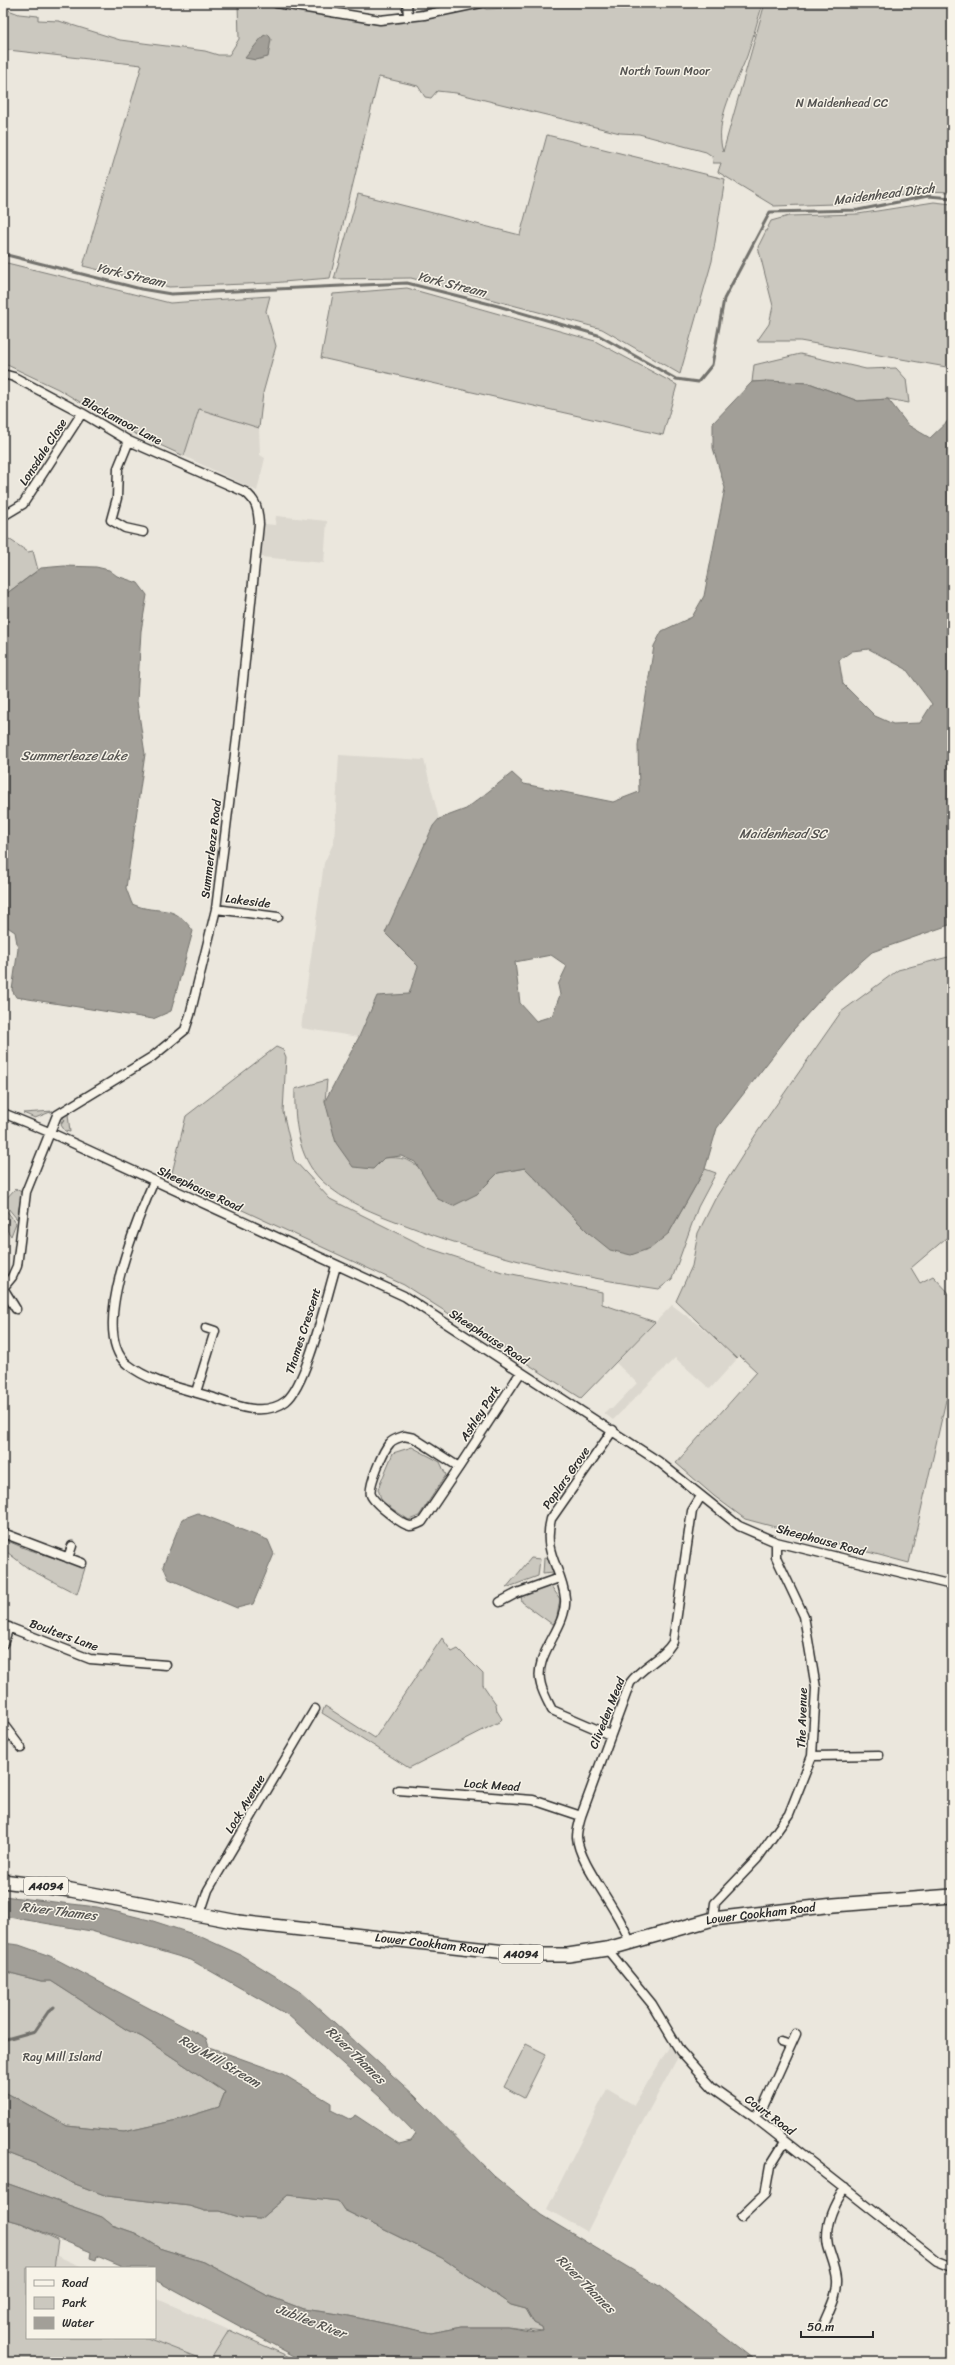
<svg xmlns="http://www.w3.org/2000/svg" width="955" height="2365" viewBox="0 0 955 2365" font-family="Sriracha,sans-serif">
	<style>
		.built { fill: #dbd7ce }
		.green { fill: #cbc8bf; stroke: #7b7a75 }
		.water { fill: #a29f98; stroke: #72716c; fill-rule: evenodd }
		.lines { fill: none; stroke-linecap: round; stroke-linejoin: round }
		.stream { stroke: #72716c; stroke-width: 3 }
		.street-casing { stroke: #2b2b2b; stroke-width: 11 }
		.primary-casing { stroke: #2b2b2b; stroke-width: 16 }
		.street { stroke: #f7f3e8; stroke-width: 8 }
		.primary { stroke: #f7f3e8; stroke-width: 13 }
		.labels { text-anchor: middle; dominant-baseline: central; stroke-width: 3; stroke-linejoin: round; paint-order: stroke }
		.shield { fill: #f7f3e8; stroke: #686764; stroke-width: 1 }
		.shield-label { font-size: 11px; font-weight: bold; fill: #2b2b2b }
		.park-label { font-size: 12px; fill: #535250; stroke: #f7f3e8 }
		.street-label { font-size: 12px; fill: #2b2b2b; stroke: #f7f3e8 }
		.water-label { font-size: 13px; font-style: italic; fill: #555451; stroke: #f7f3e8 }
	</style>
	<rect width="100%" height="100%" fill="#ebe7dd"/>
	<filter id="ink" filterUnits="userSpaceOnUse"><feTurbulence type="fractalNoise" baseFrequency=".025" numOctaves="2"/><feDisplacementMap in="SourceGraphic" scale="8" xChannelSelector="R" yChannelSelector="G"/><feConvolveMatrix kernelMatrix="1 2 1 2 8 2 1 2 1" color-interpolation-filters="sRGB"/></filter>
	<g filter="url(#ink)">
		<path class="built" d="M 199,408 L 259,428 L 260,455 L 265,458 L 257,491 L 184,456 Z
			M 276,516 L 327,521 L 324,563 L 261,557 L 265,524 L 275,525 Z
			M 339,755 L 424,760 L 439,819 L 433,826 L 392,917 L 418,966 L 409,994 L 377,996 L 359,1037 L 301,1028 L 324,863 L 334,842 Z
			M 672,1305 L 700,1326 L 737,1359 L 710,1389 L 675,1358 L 613,1420 L 604,1413 L 609,1408 L 612,1409 L 637,1383 L 616,1363 Z
			M 671,2044 L 678,2057 L 636,2134 L 587,2232 L 547,2209 L 607,2089 L 634,2105 Z
			M 55,2255 L 85,2268 L 54,2268 Z
			M 155,2298 L 229,2330 L 209,2362 L 147,2338 L 155,2338 Z"/>
		<path class="green" d="M 238,3 C 275,3 311,13 347,19 C 357,20 368,24 377,24 C 399,24 421,0 446,11 L 479,5 L 486,9 L 617,3 L 763,3 C 757,21 753,39 747,56 C 736,85 713,120 723,152 L 765,3 L 952,3 L 952,192 L 924,191 L 863,203 L 774,206 L 718,172 L 721,163 L 713,163 L 712,156 L 706,152 L 639,134 L 620,133 L 456,93 L 437,91 L 431,98 L 425,97 L 418,86 L 379,77 L 330,278 L 271,283 L 169,287 L 83,266 L 142,65 L 8,50 L 5,50 L 3,56 L 3,8 L 19,14 L 38,16 L 38,20 L 59,21 L 120,40 L 205,51 L 218,55 L 229,55 L 239,39 Z
			M 547,135 L 725,179 L 712,261 L 680,374 L 602,329 L 411,278 L 334,279 L 358,194 L 520,235 Z
			M 934,202 L 952,204 L 952,368 L 800,341 L 757,341 L 769,324 L 773,306 L 758,247 L 771,221 L 789,216 L 858,214 Z
			M 3,262 L 170,303 L 270,296 L 266,311 L 276,346 L 263,393 L 259,428 L 199,409 L 184,456 L 127,430 L 58,389 L 3,363 Z
			M 407,288 L 595,341 L 677,385 L 663,435 L 321,358 L 333,294 Z
			M 800,354 L 866,369 L 896,368 L 906,379 L 909,403 L 888,399 L 858,401 L 809,383 L 752,382 L 754,365 Z
			M 3,535 L 28,552 L 33,551 L 38,570 L 6,594 L 3,593 Z
			M 952,956 L 952,1233 L 911,1268 L 920,1283 L 933,1276 L 952,1296 L 952,1395 L 946,1400 L 909,1563 L 745,1519 L 714,1496 L 676,1463 L 757,1372 L 740,1356 L 737,1359 L 676,1301 L 692,1266 L 698,1233 L 715,1199 L 758,1131 L 841,1012 L 898,970 Z
			M 276,1047 L 283,1050 L 286,1057 L 283,1112 L 294,1160 L 330,1199 L 428,1248 L 502,1272 L 602,1292 L 602,1304 L 655,1322 L 581,1398 L 404,1285 L 171,1177 L 186,1116 Z
			M 327,1080 L 325,1101 L 373,1169 L 384,1158 C 418,1155 424,1172 438,1199 L 477,1194 L 498,1173 L 525,1168 L 589,1233 L 669,1233 L 705,1169 L 716,1173 L 698,1207 L 672,1279 L 659,1289 C 572,1276 486,1256 403,1224 C 374,1213 344,1202 321,1180 C 298,1157 294,1120 295,1089 Z
			M 53,1111 L 35,1118 L 23,1113 Z
			M 65,1114 L 68,1114 L 70,1132 L 65,1131 L 61,1125 L 65,1119 L 61,1123 Z
			M 15,1189 L 22,1192 L 17,1219 L 3,1202 Z
			M 3,1206 L 16,1223 L 11,1236 L 7,1230 L 8,1220 L 3,1212 Z
			M 412,1447 L 440,1462 L 446,1475 L 419,1516 L 409,1520 L 382,1502 L 378,1489 L 393,1453 Z
			M 3,1539 L 24,1548 L 85,1568 L 77,1594 L 29,1569 L 3,1549 Z
			M 531,1558 L 540,1559 L 538,1576 L 506,1588 Z
			M 544,1558 L 549,1559 L 553,1573 L 543,1574 Z
			M 551,1586 L 560,1599 L 556,1622 L 552,1624 L 522,1602 L 521,1596 L 525,1592 Z
			M 442,1638 L 452,1652 L 458,1649 L 483,1674 L 483,1685 L 496,1704 L 497,1711 L 502,1719 L 499,1722 L 409,1768 L 322,1713 L 325,1706 L 375,1738 Z
			M 3,1971 L 41,1981 L 51,1981 L 127,2030 L 142,2037 L 225,2092 L 219,2107 L 177,2120 L 124,2132 L 67,2126 L 3,2091 Z
			M 526,2044 L 546,2054 L 524,2098 L 504,2087 Z
			M 3,2151 L 36,2164 L 70,2182 L 107,2196 L 189,2206 L 205,2211 L 220,2211 L 242,2218 L 260,2219 L 288,2195 L 339,2201 L 344,2210 L 442,2258 L 511,2305 L 526,2309 L 534,2323 L 542,2327 L 543,2331 L 507,2327 L 461,2327 L 431,2333 L 339,2314 L 303,2309 L 266,2295 L 204,2262 L 162,2249 L 135,2233 L 112,2225 L 102,2217 L 3,2182 Z
			M 3,2218 L 21,2223 L 58,2240 L 54,2268 L 27,2268 L 27,2338 L 147,2338 L 209,2362 L 229,2330 L 301,2362 L 3,2362 Z"/>
		<path class="water" d="M 268,34 L 271,39 L 268,57 L 256,60 L 245,58 L 263,36 Z
			M 767,381 L 809,383 L 858,401 L 888,399 L 908,425 L 930,438 L 952,417 L 952,924 L 872,952 L 830,989 L 793,1030 L 717,1128 L 705,1169 L 669,1233 L 651,1248 L 631,1255 L 610,1250 L 589,1233 L 525,1168 L 498,1173 L 477,1194 L 453,1206 L 438,1199 L 415,1162 L 401,1156 L 384,1158 L 373,1169 L 353,1167 L 336,1143 L 325,1101 L 359,1037 L 377,996 L 409,994 L 418,966 L 385,933 L 433,826 L 439,819 L 466,809 L 512,773 L 524,784 L 613,802 L 639,792 L 638,745 L 654,646 L 662,631 L 692,617 L 704,596 L 725,488 L 713,448 L 713,423 L 752,382 ZM 869,649 L 906,669 L 932,704 L 920,723 L 893,724 L 875,716 L 843,684 L 839,660 L 852,651 ZM 551,955 L 567,966 L 558,985 L 560,995 L 552,1016 L 536,1021 L 520,1003 L 515,962 Z
			M 64,566 L 96,567 L 109,570 L 117,576 L 138,583 L 147,595 L 141,631 L 137,701 L 145,754 L 126,888 L 132,904 C 160,916 172,901 193,931 L 171,1011 L 153,1019 L 16,997 L 12,990 L 18,949 L 15,932 L 3,924 L 3,593 L 6,594 L 41,568 Z
			M 198,1513 L 268,1540 L 274,1554 L 253,1604 L 237,1608 L 169,1579 L 163,1566 L 182,1519 Z
			M 3,1896 L 97,1907 L 153,1921 L 199,1936 L 241,1955 L 301,1992 L 414,2095 L 494,2176 L 541,2215 L 659,2286 L 757,2362 L 305,2362 L 155,2280 L 155,2268 L 125,2268 L 97,2256 L 96,2260 L 90,2258 L 91,2252 L 21,2223 L 3,2218 L 3,2182 L 102,2217 L 112,2225 L 135,2233 L 162,2249 L 204,2262 L 266,2295 L 303,2309 L 339,2314 L 431,2333 L 461,2327 L 507,2327 L 535,2332 L 543,2331 L 542,2327 L 534,2323 L 526,2309 L 511,2305 L 442,2258 L 344,2210 L 338,2201 L 288,2195 L 260,2219 L 242,2218 L 220,2211 L 205,2211 L 189,2206 L 107,2196 L 70,2182 L 36,2164 L 3,2151 L 3,2091 L 67,2126 L 124,2132 L 177,2120 L 219,2107 L 225,2092 L 142,2037 L 127,2030 L 51,1981 L 41,1981 L 3,1971 L 3,1943 L 19,1945 L 50,1956 L 206,2038 L 209,2047 L 281,2073 L 331,2103 L 331,2110 L 351,2120 L 355,2115 L 399,2144 L 411,2141 L 416,2134 L 380,2097 L 288,2015 L 191,1960 L 91,1931 L 3,1916 Z"/>
		<g class="lines">
			<path class="stream" d="M 3,254 L 141,289 L 171,294 L 407,283 L 498,306 L 598,335 L 676,379 L 698,382 L 712,365 L 724,299 L 770,212 L 858,210 L 928,196 L 952,198
				M 3,2040 L 35,2031 L 48,2012 L 54,2007"/>
			<defs>
				<path id="street" d="M 276,3 L 380,20 L 424,15 L 481,3
					M 407,3 L 408,16
					M 3,374 L 14,377 L 82,413 L 129,441 L 245,492 C 257,501 258,510 259,524 L 237,738 L 216,909 L 190,1015 L 185,1030 L 152,1057 L 57,1115 L 26,1192 L 17,1266 L 12,1277 L 3,1288
					M 129,441 L 118,468 L 117,498 L 111,520 L 125,528 L 143,532
					M 3,516 L 23,504 L 82,413
					M 216,909 L 278,917
					M 3,1113 L 49,1132 L 404,1296 L 658,1461 L 739,1526 L 776,1542 L 952,1585
					M 154,1181 C 138,1218 89,1332 127,1364 C 151,1383 182,1388 211,1397 C 233,1405 264,1418 286,1401 C 307,1385 327,1295 336,1266
					M 3,1288 L 16,1309
					M 196,1392 L 215,1331 L 206,1328
					M 404,1436 L 414,1438 L 459,1467 L 422,1522 C 418,1524 414,1526 410,1526 C 402,1525 374,1503 371,1495 C 368,1487 383,1450 390,1443 C 393,1439 399,1438 404,1436 Z
					M 459,1467 L 521,1372
					M 3,1533 L 82,1563
					M 68,1558 L 72,1546
					M 500,1602 L 517,1593 L 559,1578
					M 3,1625 L 90,1659 L 166,1665
					M 3,1644 L 9,1627
					M 3,1724 L 21,1748
					M 610,1735 L 552,1710 C 548,1702 543,1693 541,1685 C 532,1654 568,1628 565,1598 C 562,1567 542,1555 551,1519 L 613,1430
					M 812,1756 L 879,1755
					M 398,1790 L 533,1800 L 581,1816
					M 200,1914 L 208,1890 L 315,1709
					M 713,1919 L 715,1903 L 757,1859 L 789,1814 L 812,1756 L 816,1688 L 804,1616 L 776,1557 L 776,1542
					M 630,1944 C 621,1911 579,1866 577,1837 C 577,1830 580,1822 581,1816 L 630,1683 C 642,1666 662,1660 673,1642 L 692,1511 L 701,1496
					M 607,1949 L 652,2004 L 680,2051 L 713,2088 L 754,2117 L 937,2261 L 952,2267
					M 781,2042 L 790,2045
					M 754,2117 L 763,2107 L 796,2034
					M 741,2217 L 765,2194 L 770,2166 L 785,2142
					M 823,2325 C 829,2310 838,2295 837,2279 C 836,2268 831,2257 828,2246 C 824,2226 834,2204 845,2188"/>
				<g id="primary">
					<path id="s1" d="M 3,1881 L 71,1890 L 238,1922 L 533,1955 L 568,1955 L 607,1949 L 713,1919 L 834,1905 L 952,1896"/>
				</g>
			</defs>
			<use href="#street" class="street-casing"/>
			<use href="#primary" class="primary-casing"/>
			<use href="#street" class="street"/>
			<use href="#primary" class="primary"/>
		</g>
	</g>
	<g class="labels">
		<g class="shield">
			<rect x="24" y="1877" width="44" height="18" rx="3"/>
			<rect x="499" y="1945" width="44" height="18" rx="3"/>
		</g>
		<g class="shield-label">
			<text x="46" y="1886">A4094</text>
			<text x="521" y="1954">A4094</text>
		</g>
		<g class="park-label">
			<text x="665" y="71">North Town Moor</text>
			<text x="842" y="103">N Maidenhead CC</text>
			<text x="62" y="2057">Ray Mill Island</text>
		</g>
		<g class="street-label">
			<text transform="translate(122 421) rotate(28)">Blackamoor Lane</text>
			<text transform="translate(43 452) rotate(-57)">Lonsdale Close</text>
			<text transform="translate(211 849) rotate(-83)">Summerleaze Road</text>
			<text transform="translate(248 901) rotate(7)">Lakeside</text>
			<text transform="translate(200 1189) rotate(25)">Sheephouse Road</text>
			<text transform="translate(303 1331) rotate(-72)">Thames Crescent</text>
			<text transform="translate(489 1337) rotate(33)">Sheephouse Road</text>
			<text transform="translate(480 1413) rotate(-57)">Ashley Park</text>
			<text transform="translate(566 1478) rotate(-55)">Poplars Grove</text>
			<text transform="translate(821 1540) rotate(15)">Sheephouse Road</text>
			<text transform="translate(64 1635) rotate(20)">Boulters Lane</text>
			<text transform="translate(607 1713) rotate(-68)">Cliveden Mead</text>
			<text transform="translate(802 1718) rotate(-88)">The Avenue</text>
			<text transform="translate(492 1785) rotate(4)">Lock Mead</text>
			<text transform="translate(245 1804) rotate(-59)">Lock Avenue</text>
			<text stroke="none"><textPath href="#s1" startOffset="768">Lower Cookham Road</textPath></text>
			<text stroke="none"><textPath href="#s1" startOffset="432">Lower Cookham Road</textPath></text>
			<text transform="translate(770 2115) rotate(37)">Court Road</text>
		</g>
		<g class="water-label">
			<text transform="translate(884 194) rotate(-7)">Maidenhead Ditch</text>
			<text transform="translate(131 275) rotate(13)">York Stream</text>
			<text transform="translate(452 284) rotate(14)">York Stream</text>
			<text x="74" y="755">Summerleaze Lake</text>
			<text x="783" y="833">Maidenhead SC</text>
			<text transform="translate(59 1911) rotate(7)">River Thames</text>
			<text transform="translate(356 2055) rotate(44)">River Thames</text>
			<text transform="translate(220 2061) rotate(30)">Ray Mill Stream</text>
			<text transform="translate(586 2284) rotate(45)">River Thames</text>
			<text transform="translate(311 2321) rotate(21)">Jubilee River</text>
		</g>
	</g>
	<rect width="955" height="2365" fill="none" stroke="#f7f3e8" stroke-width="16"/>
	<rect x="8" y="8" width="939" height="2349" fill="none" stroke="#2b2b2b" stroke-width="1.5" filter="url(#ink)"/>
	<rect x="26" y="2267" width="130" height="72" fill="#f7f3e8" stroke="#a5a39c"/>
	<rect x="34" y="2280" width="20" height="6" fill="#f7f3e8" stroke="#a5a39c"/>
	<text x="62" y="2287" font-size="12" fill="#2b2b2b">Road</text>
	<rect x="34" y="2297" width="20" height="12" fill="#cbc8bf" stroke="#a5a39c"/>
	<text x="62" y="2307" font-size="12" fill="#2b2b2b">Park</text>
	<rect x="34" y="2317" width="20" height="12" fill="#a29f98" stroke="#a5a39c"/>
	<text x="62" y="2327" font-size="12" fill="#2b2b2b">Water</text>
	<path d="M801 2331v6h72v-6" fill="none" stroke="#2b2b2b" stroke-width="2"/>
	<text x="807" y="2331" font-size="12" fill="#2b2b2b" stroke="#f7f3e8" stroke-width="3" paint-order="stroke">50 m</text>
</svg>
